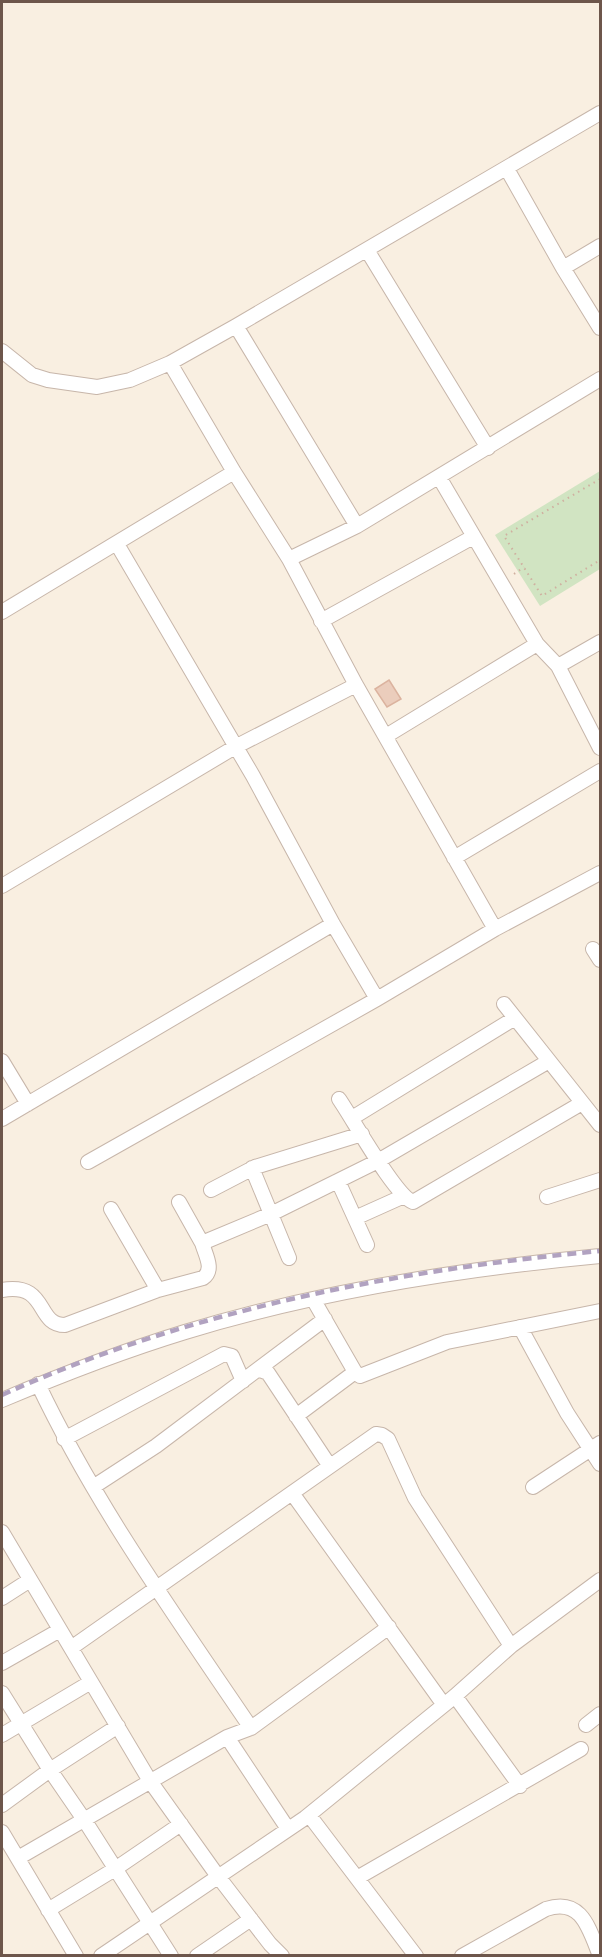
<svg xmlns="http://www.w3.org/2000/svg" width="602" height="1957" viewBox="0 0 602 1957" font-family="'Titillium Web',sans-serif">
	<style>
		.green { fill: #d1e4c2 }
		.building { fill: #ebcdbc; stroke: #dbb39f; stroke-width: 1.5 }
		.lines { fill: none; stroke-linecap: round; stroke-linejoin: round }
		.minor-casing { stroke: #c7b6aa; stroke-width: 16 }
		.path { stroke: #cfb0a0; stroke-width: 2; stroke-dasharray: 1.5 4.5; stroke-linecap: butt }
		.minor { stroke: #fff; stroke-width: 14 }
		.rail { stroke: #b1a2c0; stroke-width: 4.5; stroke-dasharray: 9 6; stroke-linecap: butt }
	</style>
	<rect width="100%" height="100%" fill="#f9efe1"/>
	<path class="green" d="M 600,471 L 600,569 L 540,606 L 495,535 Z"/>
	<path class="building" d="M 389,680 L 401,699 L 387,707 L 375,689 Z"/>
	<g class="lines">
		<defs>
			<path id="minor" d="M 507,169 L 563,268 L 600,328
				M 367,250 L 488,448
				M 563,268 L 600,246
				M 236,326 L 357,526
				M 2,351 L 32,375 L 48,380 L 97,387 L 130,380 L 170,363 L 236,326 L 600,113
				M 170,363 L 234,472 L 289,559 L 356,685 L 495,929
				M 439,477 L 537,644 L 558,666 L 600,748
				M 117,544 L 253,776 L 333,924 L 377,999
				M 289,559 L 357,526 L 600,379
				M 2,612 L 234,472
				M 321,621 L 473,537
				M 558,666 L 600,642
				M 386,736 L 537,644
				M 454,858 L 600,771
				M 2,886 L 235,747 L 356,685
				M 593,949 L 600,960
				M 504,1004 L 600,1125
				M 2,1061 L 28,1104
				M 339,1099 C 353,1119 395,1196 413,1202 L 582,1103
				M 352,1118 L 515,1018
				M 2,1119 L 333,924
				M 88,1162 L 377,999 L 495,929 L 600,873
				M 252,1168 L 289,1258
				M 338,1181 L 367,1245
				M 211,1190 L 255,1167 L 362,1134
				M 547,1197 L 600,1180
				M 179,1202 L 202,1243 L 271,1214 L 378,1161 L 549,1061
				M 111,1209 L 158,1290
				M 355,1218 L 404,1196
				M 2,1290 C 49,1282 35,1325 65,1325 L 158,1290 L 203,1278 C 215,1270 205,1254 202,1243
				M 313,1299 L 355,1372 L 360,1376 L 447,1342 L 600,1311
				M 520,1327 L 567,1413 L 600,1464
				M 260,1370 L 268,1373 L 329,1465
				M 38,1384 C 96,1506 176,1617 251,1728
				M 2,1400 C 61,1375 123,1351 185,1332 C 320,1291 460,1269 600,1256
				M 296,1416 L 355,1372
				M 64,1439 L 224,1354 L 232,1356 L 243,1381
				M 93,1487 L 156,1446 L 325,1319
				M 533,1487 L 600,1443
				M 292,1493 L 444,1705
				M 2,1532 L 150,1781 L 217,1875 L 270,1944 L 282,1956
				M 2,1598 L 30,1580
				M 71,1648 L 376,1434 L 382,1435 L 388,1439 L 415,1498 L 511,1646
				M 2,1663 L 60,1630
				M 2,1693 L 50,1770 L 85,1821 L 171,1956
				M 455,1696 L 520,1786
				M 586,1725 L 600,1714
				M 2,1735 L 91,1682
				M 227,1737 L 288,1829
				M 2,1805 L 50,1770 L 118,1726
				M 309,1815 L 416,1956
				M 2,1832 L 76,1956
				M 18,1858 L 227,1737 L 251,1728 L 389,1627
				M 357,1878 L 581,1749
				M 48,1910 L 115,1869 L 181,1824
				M 101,1956 L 305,1818 L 455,1696 L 511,1646 L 600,1580
				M 197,1956 L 251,1919
				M 462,1956 L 546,1909 C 582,1897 589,1929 600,1956"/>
		</defs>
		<use href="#minor" class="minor-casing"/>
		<path class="path" d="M 600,479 L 504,536 L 542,596 L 600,560
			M 514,574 L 524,567"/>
		<use href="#minor" class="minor"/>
		<path class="rail" d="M 2,1395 C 189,1310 397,1270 600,1251"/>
	</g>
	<rect width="602" height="1957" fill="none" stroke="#6d564b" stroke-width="6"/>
</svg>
